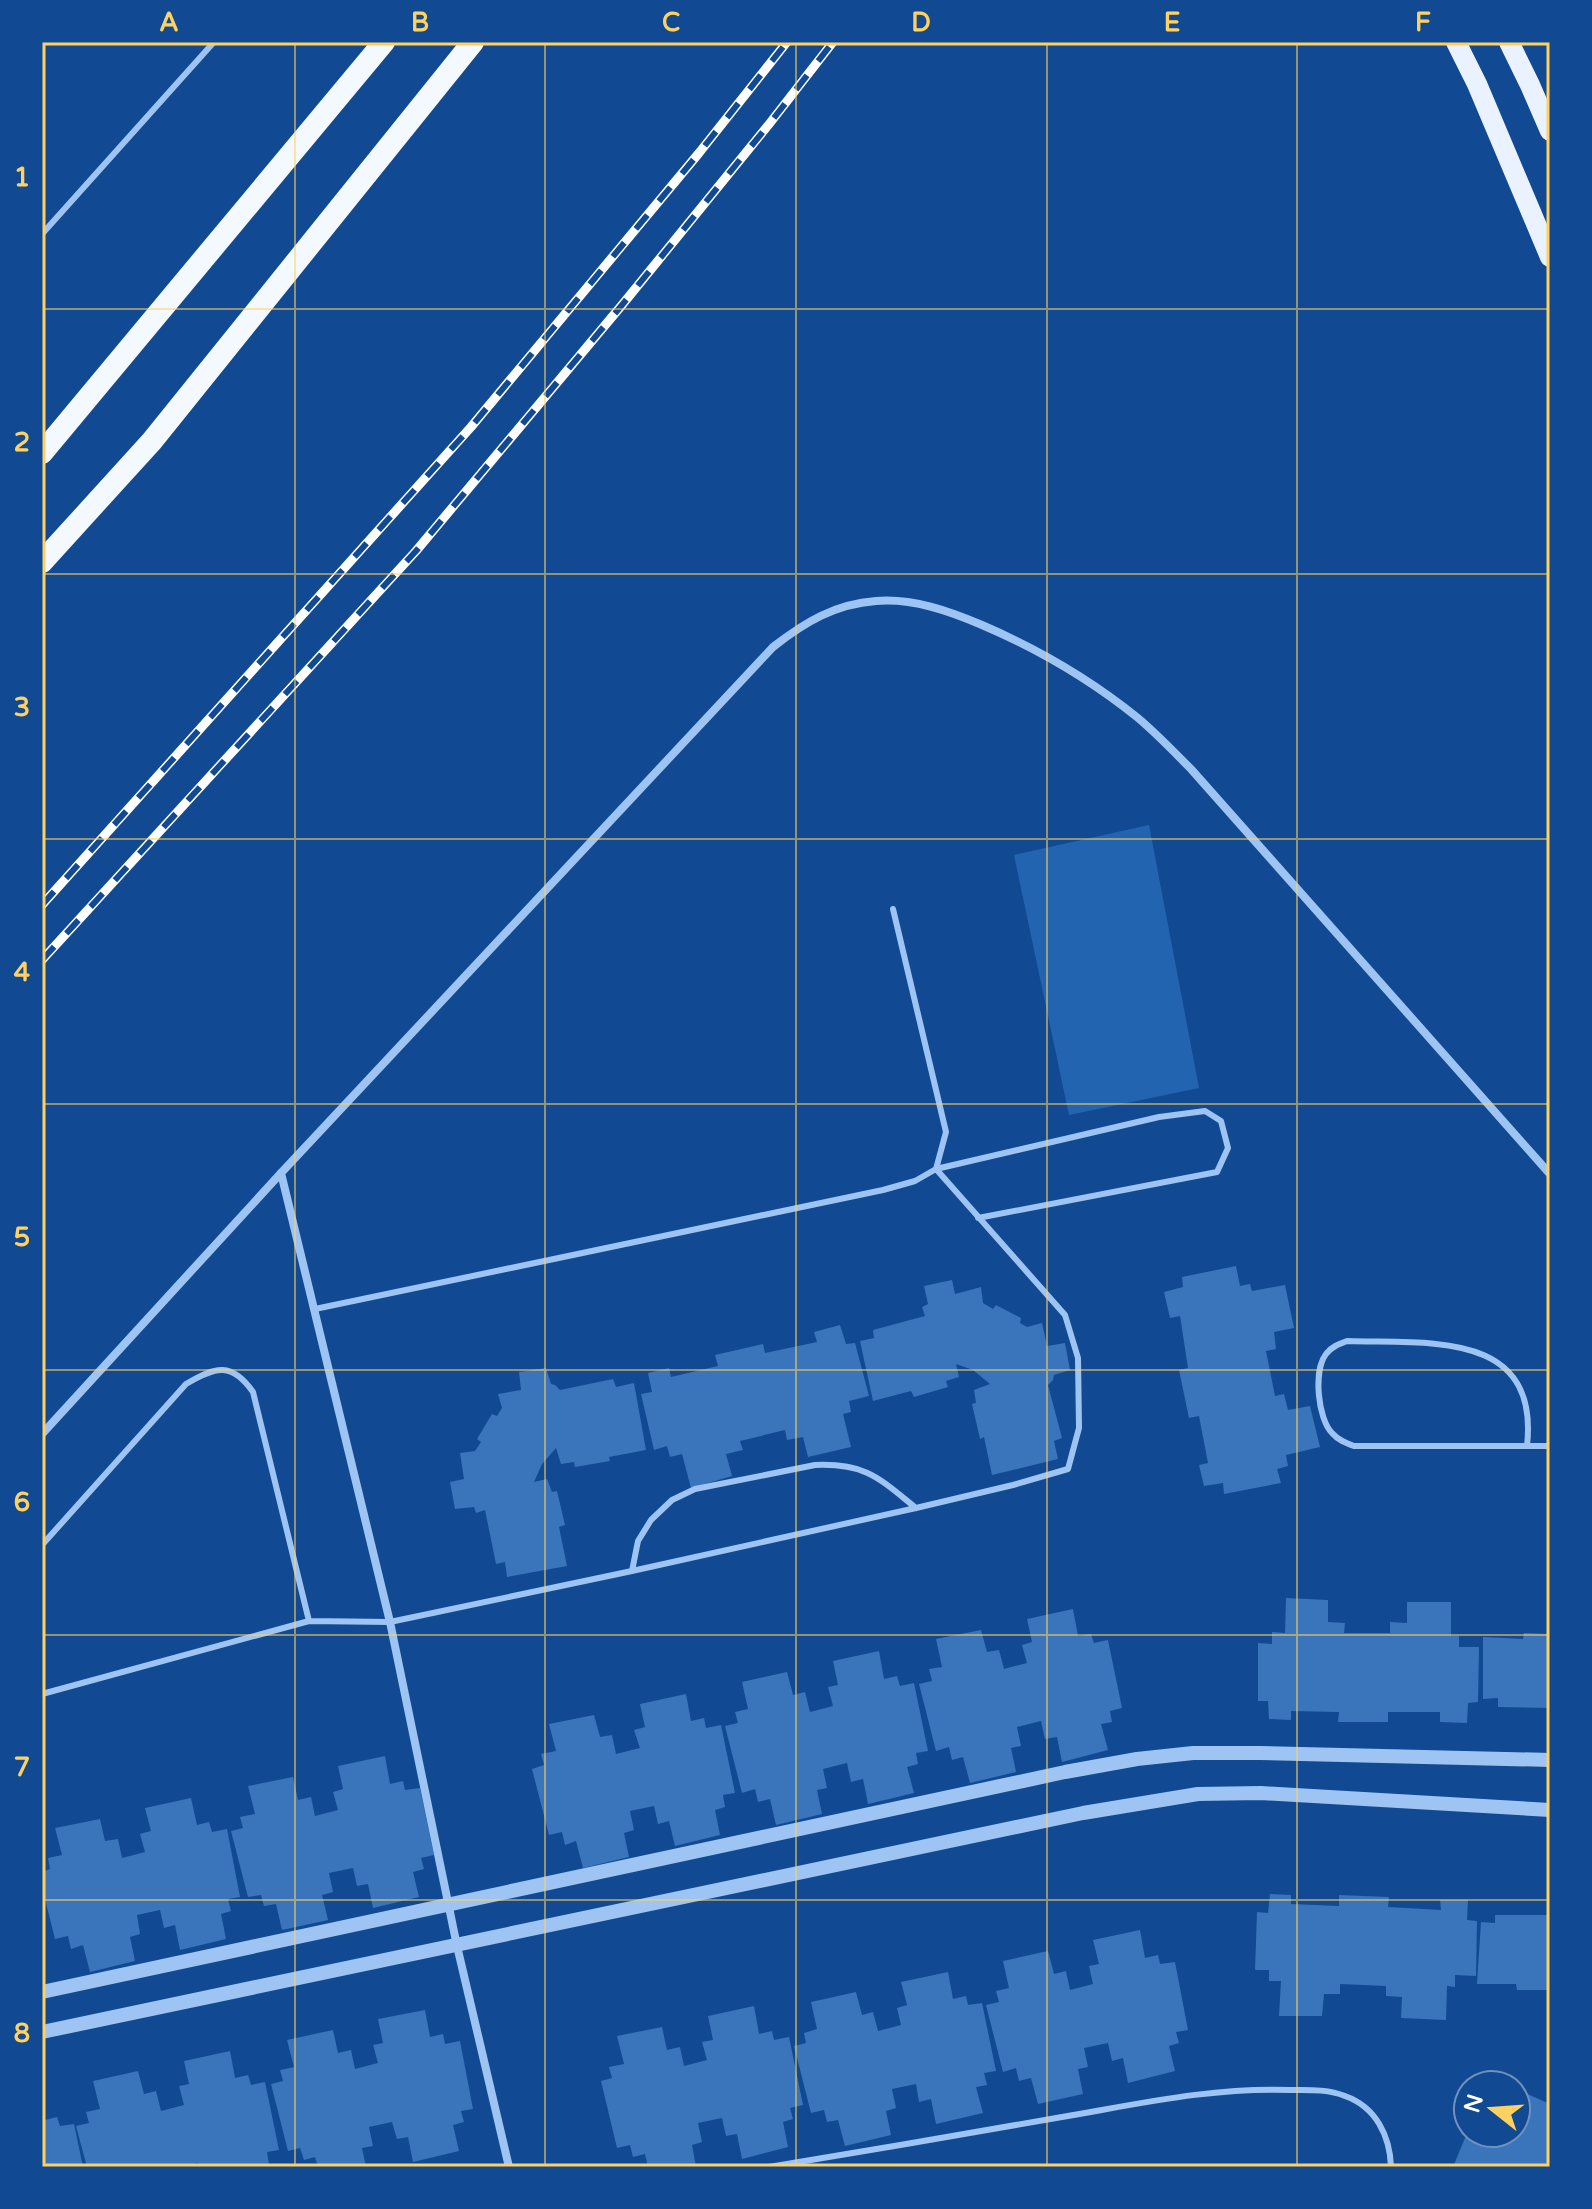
<svg xmlns="http://www.w3.org/2000/svg" width="1592" height="2209" viewBox="0 0 1592 2209" font-family="'Varela Round',sans-serif">
	<style>
		.green { fill: #2364b1 }
		.building { fill: #3a74bb }
		.lines { fill: none; stroke-linecap: round; stroke-linejoin: round }
		.service { stroke: #9ec4f3; stroke-width: 6 }
		.minor { stroke: #9ec4f3; stroke-width: 8 }
		.tertiary { stroke: #9ec4f3; stroke-width: 14 }
		.primary { stroke: #eaf2ff; stroke-width: 20 }
		.trunk { stroke: #f4f8ff; stroke-width: 22 }
		.rail-casing { stroke: #fff; stroke-width: 9 }
		.rail { stroke: #114a92; stroke-width: 6; stroke-dasharray: 18; stroke-linecap: butt }
		.grid { fill: none; stroke: #ffd160; stroke-width: 2; stroke-opacity: 0.55 }
		.neatline { fill: none; stroke: #ffd160; stroke-width: 3 }
		.grid-label { font-size: 26px; text-anchor: middle; font-weight: bold; fill: #ffd160 }
	</style>
	<rect width="100%" height="100%" fill="#114a92"/>
	<path class="green" d="M 1149,825 L 1199,1088 L 1069,1115 L 1014,855 Z"/>
	<path class="building" d="M 1236,1266 L 1240,1286 L 1250,1284 L 1252,1291 L 1285,1285 L 1294,1328 L 1274,1332 L 1276,1349 L 1266,1351 L 1275,1396 L 1284,1394 L 1288,1410 L 1310,1406 L 1320,1447 L 1286,1455 L 1288,1466 L 1277,1469 L 1281,1483 L 1224,1494 L 1223,1483 L 1204,1486 L 1199,1465 L 1208,1463 L 1199,1416 L 1189,1418 L 1179,1370 L 1188,1368 L 1180,1316 L 1170,1318 L 1164,1292 L 1183,1287 L 1182,1277 Z
		M 952,1280 L 955,1294 L 981,1287 L 983,1303 L 993,1309 L 996,1305 L 1021,1318 L 1020,1323 L 1027,1327 L 1042,1323 L 1047,1346 L 1065,1343 L 1070,1370 L 1054,1375 L 1053,1380 L 1048,1385 L 1062,1438 L 1054,1441 L 1058,1459 L 992,1475 L 984,1437 L 980,1439 L 972,1404 L 976,1403 L 974,1390 L 990,1384 L 973,1370 L 956,1364 L 959,1377 L 946,1381 L 948,1387 L 914,1397 L 911,1391 L 873,1401 L 860,1341 L 874,1338 L 873,1330 L 925,1316 L 922,1307 L 928,1304 L 924,1286 Z
		M 840,1325 L 846,1344 L 855,1343 L 869,1396 L 849,1401 L 851,1412 L 843,1414 L 851,1447 L 808,1457 L 803,1437 L 787,1440 L 785,1430 L 740,1441 L 743,1450 L 726,1454 L 732,1476 L 691,1488 L 682,1454 L 670,1457 L 667,1446 L 654,1450 L 641,1394 L 652,1392 L 648,1373 L 669,1368 L 671,1377 L 718,1366 L 715,1355 L 763,1344 L 765,1353 L 817,1342 L 814,1332 Z
		M 546,1368 L 551,1384 L 555,1385 L 560,1390 L 613,1379 L 616,1387 L 634,1383 L 646,1450 L 609,1457 L 610,1461 L 575,1467 L 574,1462 L 561,1464 L 556,1448 L 542,1464 L 534,1482 L 547,1479 L 552,1492 L 557,1491 L 565,1525 L 559,1527 L 567,1566 L 507,1577 L 505,1562 L 496,1564 L 485,1510 L 476,1513 L 474,1507 L 455,1509 L 450,1482 L 464,1479 L 460,1453 L 475,1451 L 481,1442 L 477,1439 L 492,1414 L 497,1416 L 502,1408 L 498,1394 L 521,1390 L 519,1372 Z
		M 1286,1598 L 1328,1600 L 1328,1622 L 1345,1623 L 1344,1633 L 1390,1633 L 1390,1622 L 1407,1623 L 1407,1602 L 1451,1602 L 1451,1636 L 1459,1636 L 1459,1647 L 1479,1647 L 1478,1702 L 1468,1703 L 1467,1723 L 1440,1722 L 1440,1712 L 1388,1712 L 1388,1722 L 1338,1722 L 1339,1712 L 1291,1711 L 1291,1720 L 1269,1719 L 1268,1701 L 1258,1701 L 1258,1643 L 1272,1644 L 1272,1632 L 1285,1633 Z
		M 1073,1609 L 1078,1636 L 1091,1634 L 1094,1643 L 1108,1640 L 1122,1708 L 1110,1711 L 1112,1722 L 1101,1724 L 1108,1750 L 1062,1762 L 1057,1737 L 1045,1739 L 1041,1721 L 1017,1727 L 1021,1746 L 1011,1748 L 1016,1772 L 970,1783 L 963,1757 L 952,1760 L 949,1747 L 936,1751 L 919,1684 L 932,1681 L 929,1669 L 942,1667 L 936,1639 L 981,1630 L 987,1652 L 999,1650 L 1004,1669 L 1027,1663 L 1022,1645 L 1032,1642 L 1027,1619 Z
		M 1524,1633 L 1550,1634 L 1550,1708 L 1498,1707 L 1498,1698 L 1483,1699 L 1483,1637 L 1523,1639 Z
		M 879,1651 L 884,1679 L 897,1676 L 900,1686 L 914,1683 L 928,1751 L 916,1753 L 918,1764 L 907,1767 L 914,1793 L 868,1804 L 863,1779 L 851,1782 L 847,1763 L 823,1769 L 827,1788 L 817,1790 L 822,1814 L 776,1825 L 770,1799 L 758,1802 L 755,1789 L 742,1793 L 725,1726 L 738,1723 L 735,1712 L 748,1709 L 742,1682 L 787,1672 L 793,1695 L 805,1692 L 810,1712 L 833,1706 L 828,1687 L 838,1685 L 833,1661 Z
		M 686,1694 L 691,1721 L 704,1718 L 706,1728 L 721,1725 L 735,1793 L 723,1795 L 725,1807 L 715,1810 L 720,1835 L 675,1846 L 669,1821 L 658,1824 L 654,1806 L 630,1811 L 634,1830 L 624,1833 L 629,1857 L 583,1868 L 576,1841 L 565,1845 L 562,1832 L 549,1835 L 532,1769 L 544,1765 L 541,1754 L 556,1751 L 549,1724 L 594,1715 L 600,1737 L 612,1735 L 616,1754 L 640,1748 L 634,1730 L 645,1727 L 640,1704 Z
		M 385,1756 L 390,1784 L 403,1781 L 405,1790 L 420,1788 L 434,1855 L 421,1858 L 424,1869 L 413,1872 L 419,1897 L 373,1908 L 368,1884 L 357,1886 L 353,1868 L 329,1873 L 333,1892 L 322,1895 L 328,1920 L 282,1930 L 276,1904 L 264,1906 L 261,1895 L 248,1897 L 231,1831 L 243,1828 L 240,1817 L 255,1814 L 248,1786 L 293,1777 L 298,1800 L 311,1797 L 315,1816 L 338,1810 L 333,1792 L 343,1789 L 338,1766 Z
		M 191,1798 L 197,1825 L 209,1822 L 212,1832 L 227,1829 L 240,1897 L 228,1899 L 231,1911 L 221,1914 L 226,1939 L 180,1950 L 175,1925 L 164,1928 L 160,1910 L 137,1915 L 140,1934 L 130,1937 L 135,1961 L 90,1972 L 83,1945 L 71,1949 L 68,1936 L 55,1939 L 42,1887 L 42,1872 L 50,1869 L 48,1858 L 62,1855 L 55,1828 L 100,1819 L 105,1841 L 118,1839 L 122,1858 L 145,1852 L 140,1834 L 151,1831 L 145,1808 Z
		M 1270,1894 L 1291,1895 L 1291,1904 L 1339,1906 L 1339,1895 L 1389,1897 L 1388,1907 L 1441,1910 L 1440,1900 L 1468,1900 L 1467,1920 L 1477,1921 L 1476,1976 L 1455,1975 L 1455,1987 L 1447,1986 L 1446,2020 L 1401,2018 L 1402,1997 L 1386,1996 L 1386,1986 L 1340,1984 L 1340,1994 L 1324,1994 L 1322,2016 L 1279,2016 L 1281,1981 L 1269,1981 L 1269,1970 L 1255,1970 L 1257,1912 L 1268,1913 Z
		M 1495,1915 L 1550,1915 L 1550,1990 L 1517,1990 L 1516,1984 L 1477,1984 L 1481,1922 L 1495,1923 Z
		M 1140,1930 L 1145,1958 L 1158,1955 L 1160,1964 L 1175,1962 L 1188,2030 L 1176,2032 L 1179,2043 L 1169,2046 L 1175,2071 L 1128,2083 L 1123,2058 L 1112,2061 L 1108,2043 L 1084,2048 L 1088,2067 L 1078,2069 L 1083,2094 L 1038,2104 L 1031,2078 L 1019,2081 L 1016,2068 L 1003,2072 L 986,2005 L 999,2002 L 996,1991 L 1009,1988 L 1003,1961 L 1048,1951 L 1054,1974 L 1066,1971 L 1070,1990 L 1093,1984 L 1089,1966 L 1099,1964 L 1093,1940 Z
		M 948,1972 L 953,1999 L 966,1996 L 968,2005 L 982,2003 L 996,2071 L 984,2073 L 987,2085 L 976,2087 L 983,2113 L 936,2124 L 931,2099 L 919,2102 L 916,2084 L 892,2089 L 896,2108 L 886,2111 L 891,2135 L 845,2146 L 838,2120 L 827,2122 L 824,2110 L 811,2113 L 794,2046 L 806,2043 L 804,2033 L 817,2029 L 811,2002 L 856,1992 L 862,2015 L 873,2012 L 878,2031 L 901,2025 L 897,2008 L 907,2005 L 901,1982 Z
		M 754,2006 L 759,2034 L 772,2031 L 774,2040 L 789,2037 L 803,2105 L 790,2108 L 793,2119 L 783,2122 L 788,2147 L 742,2159 L 737,2134 L 726,2136 L 722,2118 L 698,2123 L 702,2142 L 692,2145 L 696,2167 L 648,2167 L 645,2154 L 633,2157 L 630,2145 L 617,2148 L 601,2081 L 612,2078 L 609,2067 L 624,2064 L 617,2036 L 662,2027 L 667,2050 L 680,2047 L 684,2066 L 707,2060 L 702,2042 L 713,2040 L 708,2016 Z
		M 425,2010 L 430,2037 L 443,2034 L 445,2044 L 460,2041 L 473,2109 L 461,2111 L 464,2122 L 453,2125 L 459,2151 L 413,2162 L 408,2137 L 397,2139 L 392,2122 L 369,2127 L 373,2146 L 362,2148 L 366,2167 L 318,2167 L 315,2157 L 304,2160 L 300,2148 L 288,2151 L 271,2084 L 283,2081 L 280,2070 L 294,2067 L 287,2040 L 333,2030 L 338,2053 L 351,2050 L 355,2069 L 378,2063 L 373,2045 L 383,2043 L 378,2019 Z
		M 230,2051 L 235,2078 L 248,2075 L 251,2085 L 265,2082 L 279,2150 L 267,2152 L 269,2164 L 259,2167 L 199,2167 L 198,2163 L 180,2167 L 87,2167 L 76,2126 L 89,2123 L 86,2112 L 100,2109 L 93,2081 L 138,2071 L 144,2094 L 156,2091 L 161,2111 L 184,2105 L 179,2086 L 189,2084 L 184,2061 Z
		M 1516,2089 L 1550,2104 L 1549,2167 L 1453,2167 L 1467,2133 L 1516,2133 Z
		M 43,2112 L 45,2120 L 57,2117 L 60,2126 L 74,2124 L 83,2167 L 42,2167 Z"/>
	<g class="lines">
		<path class="service" d="M 42,234 L 214,42
			M 315,1309 L 883,1190 L 915,1181 L 936,1169 L 946,1132 L 893,909
			M 1527,1446 C 1540,1329 1427,1344 1347,1341 C 1339,1344 1331,1347 1326,1354 C 1313,1371 1318,1419 1332,1433 C 1338,1440 1346,1443 1354,1446 L 1550,1446
			M 42,1545 L 186,1384 C 216,1366 232,1362 253,1392 L 309,1621
			M 632,1571 L 638,1541 L 651,1520 L 672,1500 L 695,1489 L 815,1465 C 866,1463 879,1478 916,1508
			M 42,1694 L 309,1621 L 390,1622 L 632,1571 L 916,1508 L 1013,1485 L 1068,1469 L 1079,1428 L 1078,1358 L 1065,1315 L 936,1169 L 1159,1117 L 1205,1111 L 1221,1121 L 1228,1148 L 1217,1172 L 978,1218
			M 769,2167 C 867,2151 964,2134 1062,2117 C 1138,2104 1213,2087 1291,2090 C 1308,2090 1328,2089 1345,2096 C 1376,2107 1390,2136 1391,2167"/>
		<path class="minor" d="M 281,1173 L 390,1622 L 457,1946 L 509,2167
			M 42,1434 L 281,1173 L 773,647 C 805,622 835,604 876,601 C 913,598 949,611 982,625 C 1038,649 1091,680 1138,718 C 1157,734 1174,752 1191,769 L 1550,1174"/>
		<path class="tertiary" d="M 42,1992 L 1065,1772 L 1137,1759 L 1193,1753 L 1260,1753 L 1550,1760
			M 42,2032 L 1083,1813 L 1198,1794 L 1261,1793 L 1550,1810"/>
		<path class="primary" d="M 1456,42 L 1477,84 L 1550,257
			M 1509,42 L 1530,85 L 1550,131"/>
		<path class="trunk" d="M 42,453 L 384,42
			M 42,562 L 152,441 L 473,42"/>
		<defs>
			<path id="rail" d="M 42,905 L 471,427 L 699,153 L 787,42
				M 42,960 L 416,551 L 622,305 L 770,123 L 833,42"/>
		</defs>
		<use href="#rail" class="rail-casing"/>
		<use href="#rail" class="rail"/>
	</g>
	<path class="grid" d="M 295,42 L 295,2167M 545,42 L 545,2167M 796,42 L 796,2167M 1047,42 L 1047,2167M 1297,42 L 1297,2167M 42,309 L 1550,309M 42,574 L 1550,574M 42,839 L 1550,839M 42,1104 L 1550,1104M 42,1370 L 1550,1370M 42,1635 L 1550,1635M 42,1900 L 1550,1900"/>
	<rect width="1592" height="2209" fill="none" stroke="#114a92" stroke-width="88"/>
	<g transform="translate(1492 2109) rotate(287)"><circle r="38" fill="#114a92" stroke="#7092be" stroke-width="2"/>
	<path d="M0-6L14 30L0 20L-14 30Z" fill="#ffd160"/>
	<text y="-12" font-size="22" font-weight="bold" text-anchor="middle" fill="#ffffff">N</text>
	</g>
	<rect x="44" y="44" width="1504" height="2121" class="neatline"/>
	<g class="grid-label">
		<text x="169" y="31">A</text>
		<text x="420" y="31">B</text>
		<text x="671" y="31">C</text>
		<text x="921" y="31">D</text>
		<text x="1172" y="31">E</text>
		<text x="1423" y="31">F</text>
		<text x="22" y="186">1</text>
		<text x="22" y="451">2</text>
		<text x="22" y="716">3</text>
		<text x="22" y="981">4</text>
		<text x="22" y="1246">5</text>
		<text x="22" y="1511">6</text>
		<text x="22" y="1776">7</text>
		<text x="22" y="2042">8</text>
	</g>
</svg>
